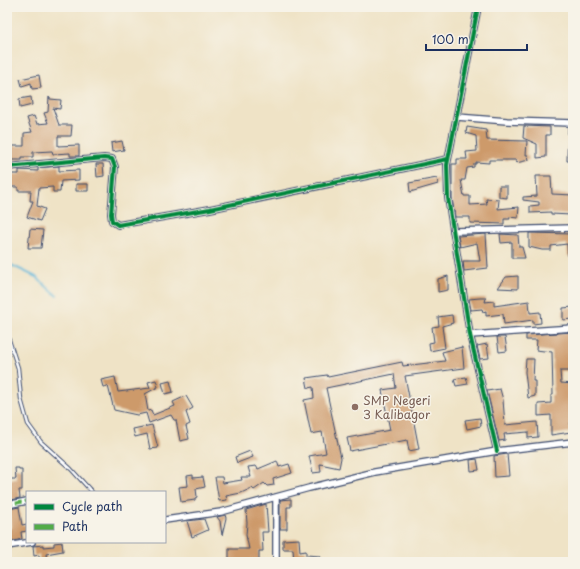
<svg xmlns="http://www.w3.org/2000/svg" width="580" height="569" viewBox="0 0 580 569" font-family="'Playpen Sans',sans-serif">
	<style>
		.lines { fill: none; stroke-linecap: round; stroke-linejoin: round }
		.stream { stroke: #5bb6d9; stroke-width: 2 }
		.building { fill: #cd9a6a }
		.lane-casing { stroke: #3b4a6e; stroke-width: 4.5 }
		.street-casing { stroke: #3b4a6e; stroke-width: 8 }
		.lane { stroke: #fff; stroke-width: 2.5 }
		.street { stroke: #fff; stroke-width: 5.5 }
		.quiet { stroke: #52ab49; stroke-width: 3; stroke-dasharray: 6 3; stroke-linecap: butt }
		.cycleway-casing { stroke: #f7f3e8; stroke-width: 6 }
		.cycleway { stroke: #00873e; stroke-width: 4 }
		.education-dot { fill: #8d6e63; stroke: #f7f3e8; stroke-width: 1.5 }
		.labels { text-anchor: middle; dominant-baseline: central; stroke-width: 3; stroke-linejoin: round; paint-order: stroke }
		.education-label { font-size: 12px; fill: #785e54; stroke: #f7f3e8; text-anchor: start }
	</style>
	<rect width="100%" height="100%" fill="#f7f3e8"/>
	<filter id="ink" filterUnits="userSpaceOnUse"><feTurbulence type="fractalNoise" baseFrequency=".025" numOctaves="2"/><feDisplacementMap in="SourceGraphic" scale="8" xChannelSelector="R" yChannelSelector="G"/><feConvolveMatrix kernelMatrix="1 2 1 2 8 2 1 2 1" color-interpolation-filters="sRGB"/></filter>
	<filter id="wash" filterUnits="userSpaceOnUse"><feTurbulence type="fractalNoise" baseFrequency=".012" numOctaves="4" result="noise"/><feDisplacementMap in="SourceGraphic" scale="16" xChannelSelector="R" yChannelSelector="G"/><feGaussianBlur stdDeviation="0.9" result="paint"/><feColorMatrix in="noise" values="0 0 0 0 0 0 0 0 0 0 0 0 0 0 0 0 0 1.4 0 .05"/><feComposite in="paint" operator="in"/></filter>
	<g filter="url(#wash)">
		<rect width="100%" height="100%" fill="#efe3c6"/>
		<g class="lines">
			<path class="stream" d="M 7,263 L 36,277 L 57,296"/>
		</g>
		<g id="blocks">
			<path class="building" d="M 39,75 L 41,88 L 32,89 L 31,83 L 22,86 L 20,79 Z
				M 31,97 L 32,105 L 20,108 L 19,99 Z
				M 49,97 L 50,99 L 61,100 L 60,109 L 53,108 L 59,125 L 72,125 L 71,136 L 58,136 L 58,146 L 79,145 L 79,156 L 70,156 L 70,153 L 53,154 L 52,151 L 33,152 L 33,157 L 22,157 L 22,160 L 7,160 L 7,146 L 24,146 L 24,133 L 32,132 L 27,118 L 34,116 L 37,124 L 48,123 L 44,113 L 48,112 Z
				M 524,126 L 550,127 L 550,135 L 546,135 L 546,157 L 537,158 L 537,144 L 523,138 Z
				M 467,127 L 486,130 L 487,140 L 527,141 L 526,155 L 528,155 L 529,160 L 516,163 L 516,160 L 489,160 L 489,163 L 476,162 L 476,164 L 474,164 L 474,167 L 467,168 L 465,180 L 461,180 L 464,196 L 470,196 L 470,205 L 487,204 L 486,199 L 499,200 L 498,209 L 519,207 L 518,218 L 509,217 L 510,219 L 504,219 L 504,224 L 470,223 L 470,217 L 455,217 L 452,198 L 452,164 L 457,164 L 457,159 L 467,159 L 466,152 L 477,151 L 476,136 L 466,133 Z
				M 568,127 L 573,127 L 573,161 L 567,161 Z
				M 122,141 L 124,150 L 112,152 L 111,143 Z
				M 96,164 L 103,164 L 104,176 L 97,177 Z
				M 59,166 L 59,171 L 79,170 L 79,180 L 61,181 L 60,192 L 53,192 L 53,187 L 39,188 L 37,206 L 45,209 L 40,221 L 27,217 L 33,201 L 30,201 L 31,191 L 18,191 L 18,187 L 9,187 L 8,174 L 19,174 L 19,170 L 38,171 L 38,168 Z
				M 536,176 L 551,176 L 552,194 L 573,195 L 571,215 L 551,214 L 551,212 L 530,213 L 530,206 L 539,205 L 539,202 L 523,200 L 523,197 L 537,196 Z
				M 437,178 L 438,184 L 410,192 L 409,183 Z
				M 76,184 L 88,184 L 88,191 L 76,191 Z
				M 499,186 L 507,186 L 507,198 L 499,197 Z
				M 30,229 L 43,230 L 41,248 L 28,248 Z
				M 529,233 L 573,234 L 573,256 L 568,256 L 567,244 L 551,246 L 551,250 L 542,250 L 529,247 Z
				M 486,234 L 488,268 L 464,271 L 463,261 L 480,261 L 477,243 L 460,247 L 458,236 Z
				M 500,234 L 518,235 L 519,247 L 522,247 L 525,258 L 512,258 L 512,242 L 501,243 Z
				M 448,276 L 448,290 L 438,292 L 438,279 Z
				M 518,276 L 518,289 L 498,288 L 506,277 Z
				M 480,298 L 486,298 L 485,302 L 494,301 L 494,306 L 529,301 L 530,313 L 540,312 L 541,323 L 533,324 L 533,320 L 504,324 L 503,314 L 486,316 L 486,311 L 483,312 L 482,309 L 471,310 L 469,299 Z
				M 573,307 L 572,319 L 563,320 L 563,308 Z
				M 452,315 L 453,323 L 442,326 L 445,348 L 430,351 L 429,343 L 434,342 L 432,327 L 439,326 L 438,317 Z
				M 573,332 L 573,371 L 560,371 L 561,383 L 573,384 L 573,423 L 570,423 L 571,432 L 551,435 L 551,415 L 538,416 L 538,404 L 551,403 L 551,395 L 553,395 L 552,352 L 536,350 L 537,340 L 526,340 L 526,335 Z
				M 497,337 L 505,337 L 507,351 L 499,352 Z
				M 487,344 L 489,358 L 480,359 L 477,346 Z
				M 462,347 L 464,368 L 405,376 L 419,449 L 409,451 L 407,440 L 350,451 L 347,438 L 390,430 L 382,390 L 396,388 L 394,374 L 326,388 L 341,458 L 339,468 L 320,464 L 321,472 L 313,473 L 309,456 L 326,453 L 322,432 L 311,434 L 304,400 L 314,398 L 313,387 L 308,388 L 306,378 L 327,375 L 328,377 L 402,362 L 403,366 L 445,361 L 442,352 Z
				M 526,359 L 534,359 L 533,381 L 535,381 L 535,396 L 528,398 L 525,372 Z
				M 115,377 L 118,392 L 150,388 L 148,382 L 156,380 L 158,387 L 145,394 L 148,411 L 151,410 L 153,415 L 175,406 L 173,402 L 186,396 L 193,408 L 186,412 L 190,424 L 186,426 L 189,439 L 180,441 L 176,420 L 174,420 L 171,415 L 149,423 L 146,413 L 137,415 L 114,410 L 108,386 L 103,387 L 101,380 Z
				M 466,377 L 468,384 L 456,386 L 454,379 Z
				M 170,381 L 173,392 L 165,394 L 162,383 Z
				M 500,389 L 503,400 L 505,425 L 537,422 L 538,437 L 528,438 L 528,432 L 504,434 L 505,440 L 499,441 L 487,391 Z
				M 480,418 L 481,426 L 467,429 L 465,420 Z
				M 152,425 L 158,448 L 150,449 L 147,434 L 135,437 L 133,429 Z
				M 250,451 L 253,457 L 237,463 L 235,457 Z
				M 507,454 L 509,476 L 495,477 L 494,456 Z
				M 477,459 L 479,470 L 471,471 L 470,460 Z
				M 277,461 L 279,467 L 289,464 L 292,473 L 273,479 L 274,485 L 267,486 L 264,483 L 254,490 L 252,488 L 241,493 L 226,496 L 227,500 L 219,501 L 215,477 L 222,477 L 223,483 L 242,480 L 241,477 L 251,477 L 248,467 L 256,466 L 258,469 Z
				M 15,468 L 19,468 L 19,470 L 22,470 L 22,490 L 19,490 L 20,498 L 7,501 L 7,479 L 16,479 Z
				M 193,475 L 193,478 L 203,477 L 205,487 L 196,489 L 197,497 L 195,498 L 195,500 L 181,502 L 179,487 L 188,486 L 187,476 Z
				M 291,499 L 291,507 L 287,507 L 287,529 L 280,529 L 280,500 Z
				M 266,504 L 268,532 L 262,532 L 263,551 L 259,551 L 259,561 L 229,562 L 229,549 L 249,549 L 246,535 L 247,523 L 246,510 Z
				M 19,507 L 22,525 L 27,524 L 27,531 L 21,532 L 22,539 L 14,541 L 7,539 L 7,528 L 11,528 L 9,509 Z
				M 225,515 L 226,518 L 222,535 L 220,521 L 217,517 Z
				M 204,519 L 208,530 L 192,537 L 187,521 Z
				M 299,539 L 300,552 L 306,551 L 306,555 L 320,556 L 320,562 L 294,562 L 293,549 L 283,549 L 283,540 Z
				M 62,542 L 63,551 L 46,554 L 47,562 L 39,562 L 39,555 L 34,556 L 33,546 L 43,545 L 43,547 L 54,546 L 54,543 Z"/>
		</g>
	</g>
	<g filter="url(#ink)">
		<use href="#blocks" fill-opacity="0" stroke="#3b4a6e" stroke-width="1"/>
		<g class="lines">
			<defs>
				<path id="lane" d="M 7,334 L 18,368 L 21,399 L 28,424 L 41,442 L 71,469 L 92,492"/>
				<path id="street" d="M 478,7 L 447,165 L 448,198 L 470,335 L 497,451
					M 457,117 L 507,121 L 573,123
					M 7,167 L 104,158 L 112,159 L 115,167 L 111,214 L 112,221 L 118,225 L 210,209 L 448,159
					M 453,231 L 573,228
					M 470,335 L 573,328
					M 276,497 L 276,562
					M 7,505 L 27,501
					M 165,520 L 221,512 L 309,488 L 375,472 L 497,451 L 573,442
					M 7,546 L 32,542"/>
			</defs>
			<use href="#lane" class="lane-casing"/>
			<use href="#street" class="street-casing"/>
			<use href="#lane" class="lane"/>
			<use href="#street" class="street"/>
			<path class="quiet" d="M 7,505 L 27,501"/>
			<defs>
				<path id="cycleway" d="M 478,7 L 447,165 L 448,198 L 470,335 L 497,451
					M 7,167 L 104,158 L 112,159 L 115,167 L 111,214 L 112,221 L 118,225 L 210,209 L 448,159"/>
			</defs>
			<use href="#cycleway" class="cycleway-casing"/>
			<use href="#cycleway" class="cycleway"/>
		</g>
	</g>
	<circle class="education-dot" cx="355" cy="407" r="4"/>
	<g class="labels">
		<g class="education-label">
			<text x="363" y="400">SMP Negeri<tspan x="363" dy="14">3 Kalibagor</tspan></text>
		</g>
	</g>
	<rect width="580" height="569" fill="none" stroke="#f7f3e8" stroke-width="24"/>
	<rect x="26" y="491" width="140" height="52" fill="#f7f3e8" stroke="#9fa5b1"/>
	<rect x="34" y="504" width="20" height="6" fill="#00873e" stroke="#9fa5b1"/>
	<text x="62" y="511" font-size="12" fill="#1b2f5e">Cycle path</text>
	<rect x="34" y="524" width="20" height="6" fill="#52ab49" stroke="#9fa5b1"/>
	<text x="62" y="531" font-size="12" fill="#1b2f5e">Path</text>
	<path d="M426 44v6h101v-6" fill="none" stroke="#1b2f5e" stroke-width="2"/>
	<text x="432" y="44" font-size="12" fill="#1b2f5e" stroke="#f7f3e8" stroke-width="3" paint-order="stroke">100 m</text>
</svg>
